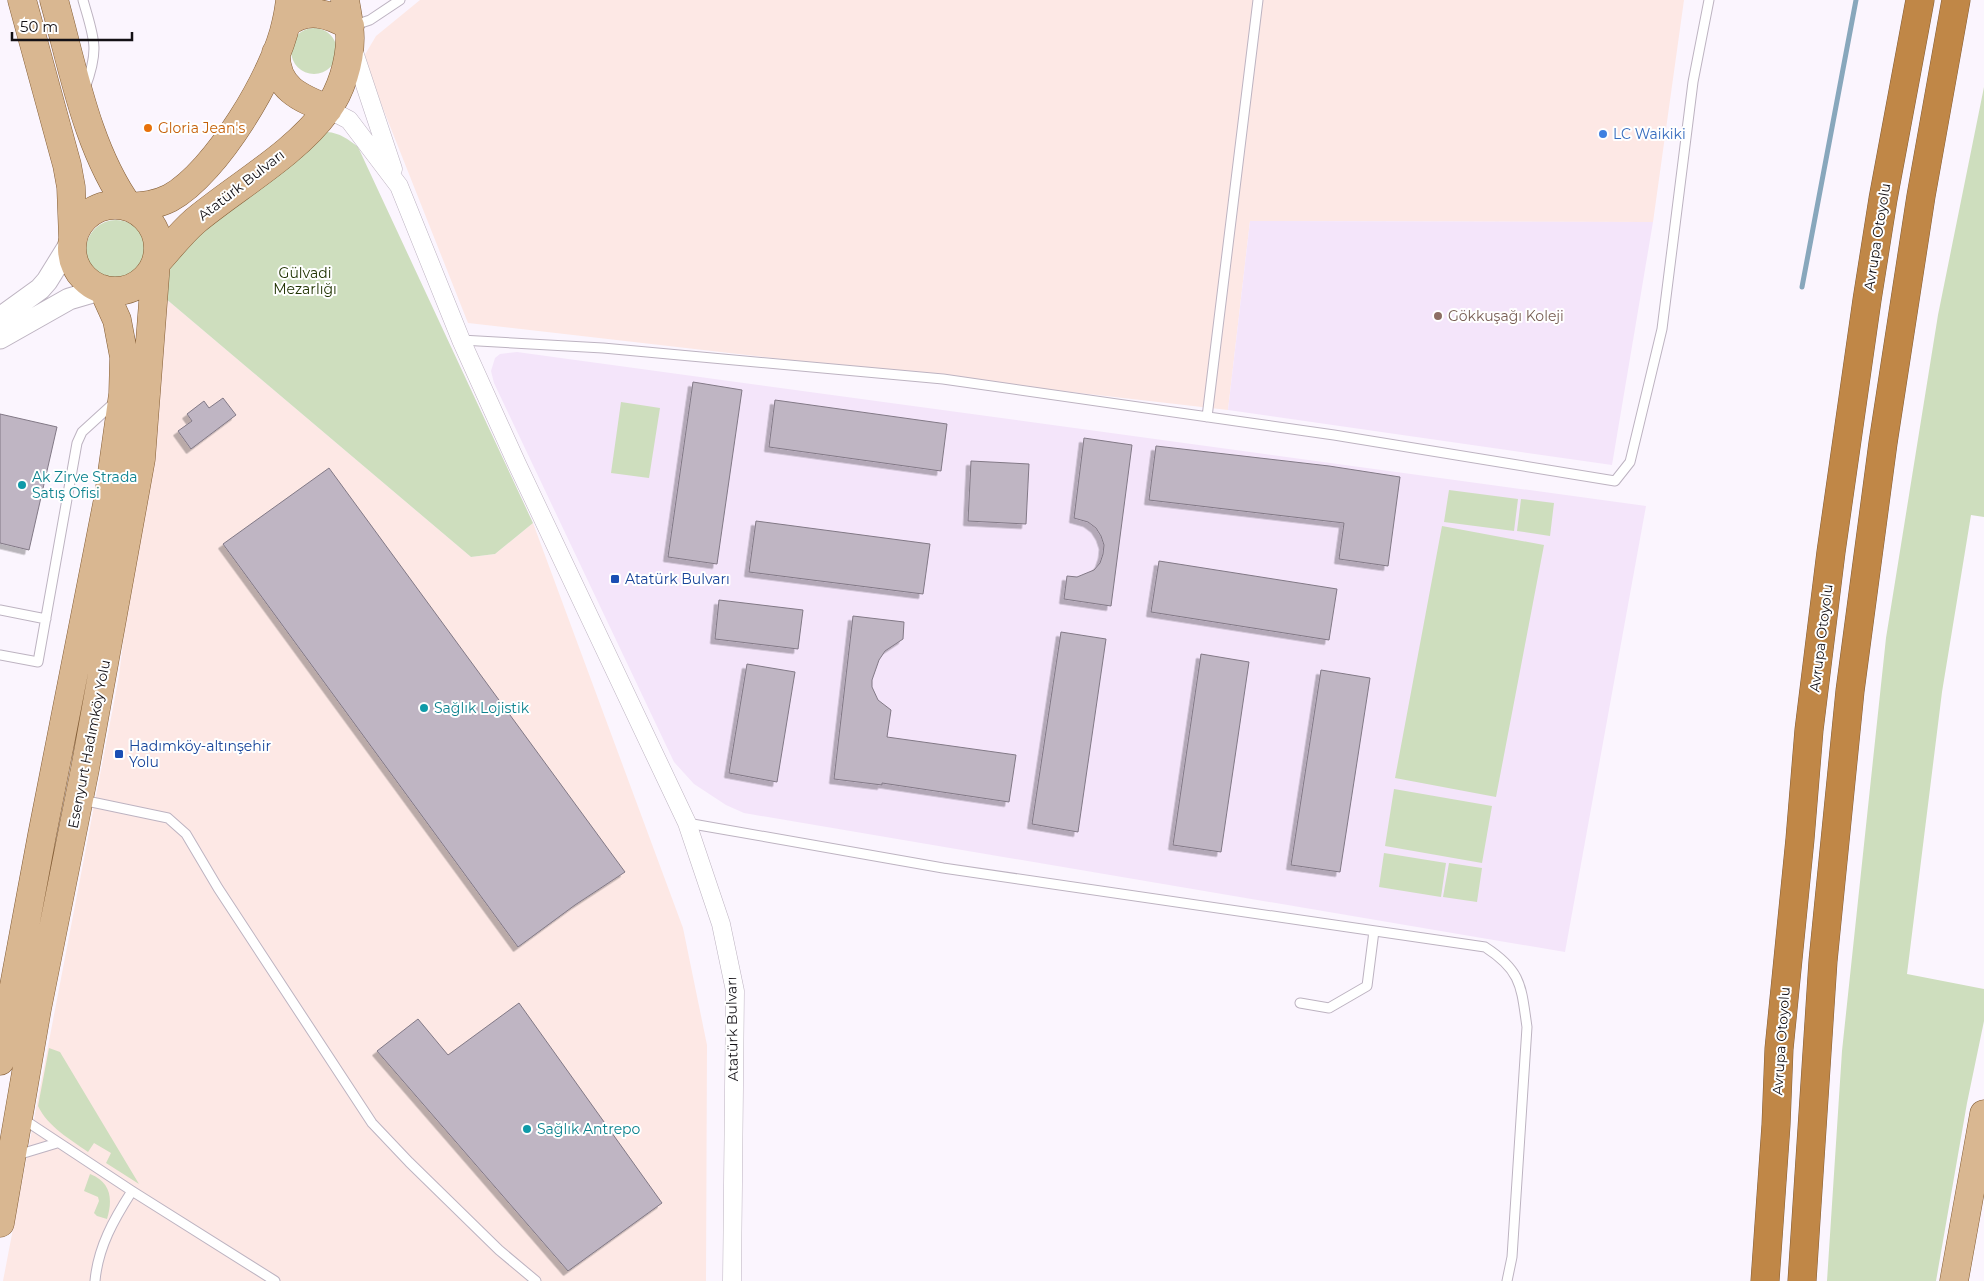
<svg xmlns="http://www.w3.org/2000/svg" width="1984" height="1281" viewBox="0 0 1984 1281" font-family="Montserrat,sans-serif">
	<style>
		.industrial { fill: #fde8e5 }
		.built { fill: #f4e5fa }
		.green { fill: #cedebe }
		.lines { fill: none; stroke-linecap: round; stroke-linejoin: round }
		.stream { stroke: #88a7bc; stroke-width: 5 }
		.building { fill: #bfb5c3; stroke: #827986; filter: url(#shadow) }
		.service-casing { stroke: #bdb3c1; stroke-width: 11 }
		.minor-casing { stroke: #bdb3c1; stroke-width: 19 }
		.tertiary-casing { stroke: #bdb3c1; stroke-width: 23 }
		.primary-casing { stroke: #835d36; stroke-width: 29 }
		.motorway-casing { stroke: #835d36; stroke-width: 29 }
		.service { stroke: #fff; stroke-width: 9 }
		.minor { stroke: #fff; stroke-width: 18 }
		.tertiary { stroke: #fff; stroke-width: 21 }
		.primary { stroke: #d9b791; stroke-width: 28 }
		.motorway { stroke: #c08747; stroke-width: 28 }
		.food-dot { fill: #e8710a; stroke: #fff; stroke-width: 2 }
		.shop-dot { fill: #3f7fe0; stroke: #fff; stroke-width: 2 }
		.education-dot { fill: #8d6e63; stroke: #fff; stroke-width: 2 }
		.culture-dot { fill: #0f9aa8; stroke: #fff; stroke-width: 2 }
		.transit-dot { fill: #1a4fb4; stroke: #fff; stroke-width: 2 }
		.labels { text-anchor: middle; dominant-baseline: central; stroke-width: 4; stroke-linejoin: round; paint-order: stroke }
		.food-label { font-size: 14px; fill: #c56008; stroke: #fff; text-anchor: start }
		.shop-label { font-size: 14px; fill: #366cbe; stroke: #fff; text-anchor: start }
		.street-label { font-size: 14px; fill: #131015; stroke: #fff }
		.park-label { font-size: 14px; fill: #213403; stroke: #fff }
		.education-label { font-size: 14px; fill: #785e54; stroke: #fff; text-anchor: start }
		.culture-label { font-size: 14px; fill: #0d838f; stroke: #fff; text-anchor: start }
		.transit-label { font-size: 14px; fill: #164399; stroke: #fff; text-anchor: start }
	</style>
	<defs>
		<filter id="shadow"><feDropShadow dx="-4.5" dy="4.5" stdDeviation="0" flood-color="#0004"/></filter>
	</defs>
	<rect width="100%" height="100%" fill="#fbf5fe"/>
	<path class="industrial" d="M 420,0 L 1684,0 L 1653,222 L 1250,221 L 1228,410 L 468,323 L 363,58 L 376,36 Z
		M 165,298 L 471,557 L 495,554 L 533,523 L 683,928 L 707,1045 L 706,1281 L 3,1281 L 119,676 Z"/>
	<path class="built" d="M 1250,221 L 1653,222 L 1612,465 L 1228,410 Z
		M 517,352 L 1646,506 L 1565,952 L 744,813 L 726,805 L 694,784 L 674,762 L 494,383 L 491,371 L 495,358 L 500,354 Z"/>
	<path class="green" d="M291 51a23 23 0 1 1 46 0a23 23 0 1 1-46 0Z
		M 1984,87 L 1984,517 L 1971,515 L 1942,692 L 1907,974 L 1984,989 L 1984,1021 L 1967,1103 L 1936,1281 L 1827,1281 L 1842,1051 L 1886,638 L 1938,315 Z
		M 327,132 C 340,133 348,139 358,147 L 533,523 L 495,554 L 471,557 L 165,298 L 169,269 L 178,252 L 315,139 Z
		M86 250a30 30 0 1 1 60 0a30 30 0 1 1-60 0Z
		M 621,402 L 660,408 L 649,478 L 611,473 Z
		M 1449,490 L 1518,499 L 1514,531 L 1444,522 Z
		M 1521,499 L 1554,503 L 1550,536 L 1517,531 Z
		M 1442,526 L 1544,545 L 1496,797 L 1395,778 Z
		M 1394,789 L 1492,806 L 1482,863 L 1385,846 Z
		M 1384,853 L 1446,863 L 1441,897 L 1379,887 Z
		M 1449,863 L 1482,868 L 1477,902 L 1443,897 Z
		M 49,1048 L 60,1052 L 139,1184 L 106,1163 L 111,1153 L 94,1143 L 88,1152 C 70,1139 48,1127 38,1106 Z
		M 90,1174 C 111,1182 113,1199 107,1219 L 97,1216 L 94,1213 L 99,1201 L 98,1197 L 84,1191 Z"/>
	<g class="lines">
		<path class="stream" d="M 1802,287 L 1856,0"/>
	</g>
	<path class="building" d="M 693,382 L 742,390 L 717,564 L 668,557 Z
		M 223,398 L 236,415 L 191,449 L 178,431 L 192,421 L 187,414 L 204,401 L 209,408 Z
		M 775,400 L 947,424 L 941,471 L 769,447 Z
		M 0,414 L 57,427 L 29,550 L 0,543 Z
		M 1084,438 L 1132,445 L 1111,606 L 1064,599 L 1067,576 L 1077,577 L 1094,570 L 1100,563 L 1103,554 L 1104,545 L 1101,536 L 1096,528 L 1088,522 L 1074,518 Z
		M 1156,446 L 1329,466 L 1400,477 L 1388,566 L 1339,559 L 1344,523 L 1149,500 Z
		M 971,461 L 1029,464 L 1026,524 L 968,521 Z
		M 329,468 L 625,872 L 575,905 L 518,947 L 223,544 Z
		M 756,521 L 930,544 L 923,594 L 749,572 Z
		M 1159,561 L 1337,589 L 1329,640 L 1151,612 Z
		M 719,600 L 803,610 L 798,649 L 715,639 Z
		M 853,616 L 904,622 L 903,639 L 885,651 L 879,660 L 872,680 L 872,687 L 878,700 L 891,710 L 887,737 L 1016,755 L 1009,802 L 882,783 L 882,785 L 834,779 Z
		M 1061,632 L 1106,639 L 1078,832 L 1032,824 Z
		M 1201,654 L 1249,662 L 1221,852 L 1173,845 Z
		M 747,664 L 795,672 L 777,782 L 729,773 Z
		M 1321,670 L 1370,678 L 1340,872 L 1291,865 Z
		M 519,1003 L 662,1203 L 568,1271 L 377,1051 L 418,1019 L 448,1055 Z"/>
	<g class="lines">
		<defs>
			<path id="service" d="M 83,0 C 94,39 100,48 85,88
				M 352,26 L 370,20 L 400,0
				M 461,340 L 603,348 L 943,379 L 1334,435 L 1615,481 L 1630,462 L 1662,329 L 1693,82 L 1709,0
				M 1207,417 L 1258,0
				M 0,610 L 46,619
				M 0,655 L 38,662 L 77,443 L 82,432 L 116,401
				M 82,800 L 168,818 L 186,834 L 218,888 L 372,1123 L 409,1162 L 499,1250 L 536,1281
				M 687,823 L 943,868 L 1485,947 C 1522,971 1521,986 1527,1027 L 1512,1257 L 1507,1281
				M 1300,1003 L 1329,1008 L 1367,986 L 1374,931
				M 23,1119 L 132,1191 L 275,1281
				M 14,1156 L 57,1143
				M 95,1281 C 98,1247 114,1219 132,1191"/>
			<path id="minor" d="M 353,49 L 393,169
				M 328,109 L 349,120 L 399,186 L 461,340 L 517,464 L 687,823 L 721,924 L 735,991 L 732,1281"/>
			<path id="tertiary" d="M 0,318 L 40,289 L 47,281 L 73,239
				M 0,338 L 69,299 L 103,289"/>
			<path id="primary" d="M 22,0 L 67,165 L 71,187 L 73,239
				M 54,0 C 73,68 87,149 129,207
				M 286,24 C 306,6 330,14 350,26
				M 276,53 C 275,88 300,98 328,109
				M72 248a43 43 0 1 1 86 0a43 43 0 1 1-86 0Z
				M 129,207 C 144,206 156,205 170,198 C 216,173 276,73 286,23 C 288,15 289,8 290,0
				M 156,263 C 169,249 181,233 195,221 C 237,186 295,154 327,110 C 341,91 350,62 350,38 C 350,25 347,13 345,0
				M 0,1061 L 42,835 L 109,494 L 123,394 L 124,357 L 117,320 L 103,289
				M 0,1223 L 37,1009 L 85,769 L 141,459 L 156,263
				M 1954,1281 L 1984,1114"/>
			<path id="motorway" d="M 1765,1281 L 1776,1125 L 1779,1049 L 1800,839 L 1809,730 L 1831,552 L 1867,300 L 1883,199 L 1920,0
				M 1802,1281 L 1823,961 L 1850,691 L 1883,443 L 1921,196 L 1956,0"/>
		</defs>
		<use href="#service" class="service-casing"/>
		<use href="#minor" class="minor-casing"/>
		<use href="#tertiary" class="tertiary-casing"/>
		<use href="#primary" class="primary-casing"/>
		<use href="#motorway" class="motorway-casing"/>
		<use href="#service" class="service"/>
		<use href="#minor" class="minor"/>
		<use href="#tertiary" class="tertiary"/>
		<use href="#primary" class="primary"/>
		<use href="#motorway" class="motorway"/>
	</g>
	<circle class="food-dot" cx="148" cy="128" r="5"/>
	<circle class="shop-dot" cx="1603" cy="134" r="5"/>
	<circle class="education-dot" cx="1438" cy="316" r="5"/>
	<g class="culture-dot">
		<circle cx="22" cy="485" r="5"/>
		<circle cx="424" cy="708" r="5"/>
		<circle cx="527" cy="1129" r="5"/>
	</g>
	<g class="transit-dot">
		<rect x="610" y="574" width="10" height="10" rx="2.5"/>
		<rect x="114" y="749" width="10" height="10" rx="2.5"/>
	</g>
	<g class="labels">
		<g class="food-label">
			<text x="158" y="128">Gloria Jean's</text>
		</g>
		<g class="shop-label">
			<text x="1613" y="134">LC Waikiki</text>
		</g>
		<g class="street-label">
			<text transform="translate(241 185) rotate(-38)">Atatürk Bulvarı</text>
			<text transform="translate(1877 237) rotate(-81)">Avrupa Otoyolu</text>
			<text transform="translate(1821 638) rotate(-83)">Avrupa Otoyolu</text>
			<text transform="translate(89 744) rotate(-79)">Esenyurt Hadımköy Yolu</text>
			<text transform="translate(732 1029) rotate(-91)">Atatürk Bulvarı</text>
			<text transform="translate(1781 1041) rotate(-86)">Avrupa Otoyolu</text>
		</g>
		<g class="park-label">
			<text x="305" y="273">Gülvadi<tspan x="305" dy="16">Mezarlığı</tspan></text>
		</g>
		<g class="education-label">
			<text x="1448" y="316">Gökkuşağı Koleji</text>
		</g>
		<g class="culture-label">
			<text x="32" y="477">Ak Zirve Strada<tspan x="32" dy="16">Satış Ofisi</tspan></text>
			<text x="434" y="708">Sağlık Lojistik</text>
			<text x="537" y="1129">Sağlık Antrepo</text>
		</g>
		<g class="transit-label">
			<text x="625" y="579">Atatürk Bulvarı</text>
			<text x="129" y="746">Hadımköy-altınşehir<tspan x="129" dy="16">Yolu</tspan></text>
		</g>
	</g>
	<path d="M12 32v8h120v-8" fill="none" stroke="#131015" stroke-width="2.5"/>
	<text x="20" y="32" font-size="15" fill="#131015" stroke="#ffffff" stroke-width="4" paint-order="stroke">50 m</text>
</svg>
